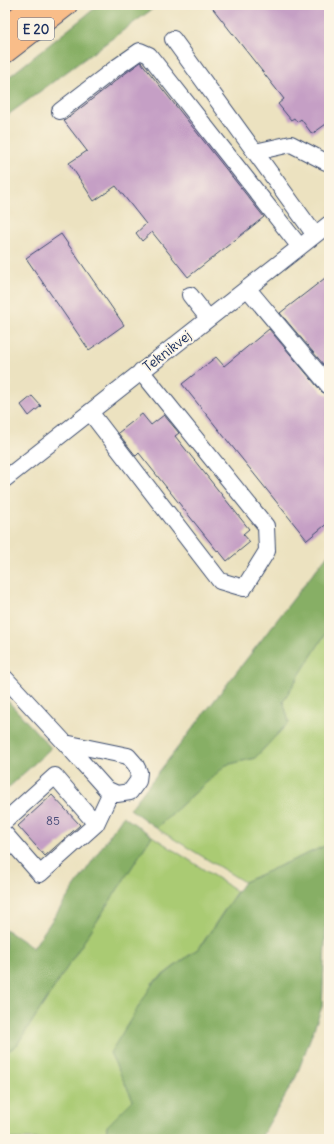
<svg xmlns="http://www.w3.org/2000/svg" width="334" height="1144" viewBox="0 0 334 1144" font-family="Delius,sans-serif">
	<style>
		.green { fill: #aacb73; stroke: #627d68 }
		.forest { fill: #87af65; stroke: #516f62 }
		.building { fill: #c59fc5 }
		.lines { fill: none; stroke-linecap: round; stroke-linejoin: round }
		.minor-casing { stroke: #3a4a6d; stroke-width: 18 }
		.highway-casing { stroke: #3a4a6d; stroke-width: 24 }
		.minor { stroke: #fff; stroke-width: 16 }
		.highway { stroke: #f9bd89; stroke-width: 22 }
		.labels { text-anchor: middle; dominant-baseline: central; stroke-width: 3.5; stroke-linejoin: round; paint-order: stroke }
		.number-label { font-size: 12px; fill: #464b78 }
		.shield { fill: #fcf5e5; stroke: #5e6a86; stroke-width: 1 }
		.shield-label { font-size: 13px; font-weight: bold; fill: #1b2f5e }
		.street-label { font-size: 14px; fill: #1b2f5e; stroke: #fcf5e5 }
	</style>
	<rect width="100%" height="100%" fill="#fcf5e5"/>
	<filter id="ink" filterUnits="userSpaceOnUse"><feTurbulence type="fractalNoise" baseFrequency=".025" numOctaves="2"/><feDisplacementMap in="SourceGraphic" scale="8" xChannelSelector="R" yChannelSelector="G"/><feConvolveMatrix kernelMatrix="1 2 1 2 8 2 1 2 1" color-interpolation-filters="sRGB"/></filter>
	<filter id="wash" filterUnits="userSpaceOnUse"><feTurbulence type="fractalNoise" baseFrequency=".012" numOctaves="4" result="noise"/><feDisplacementMap in="SourceGraphic" scale="16" xChannelSelector="R" yChannelSelector="G"/><feGaussianBlur stdDeviation="0.9" result="paint"/><feColorMatrix in="noise" values="0 0 0 0 0 0 0 0 0 0 0 0 0 0 0 0 0 1.4 0 .05"/><feComposite in="paint" operator="in"/></filter>
	<g filter="url(#wash)">
		<rect width="100%" height="100%" fill="#ece2c0"/>
		<path class="green" d="M 329,628 L 329,844 L 244,882 L 156,828 L 226,765 L 255,758 L 289,722 L 283,701 Z
			M 152,836 L 237,891 L 200,947 L 152,983 L 133,1100 L 107,1126 L 106,1139 L 5,1139 L 5,1053 L 17,1045 Z"/>
		<path class="forest" d="M 99,5 L 158,5 L 5,117 L 5,80 Z
			M 329,553 L 329,628 L 283,701 L 289,722 L 255,758 L 226,765 L 156,828 L 130,809 Z
			M 5,698 L 51,748 L 7,789 L 5,786 Z
			M 123,816 L 152,836 L 17,1045 L 5,1053 L 5,929 L 33,948 Z
			M 329,844 L 329,893 L 327,902 L 322,1007 L 296,1077 L 260,1139 L 106,1139 L 107,1126 L 133,1100 L 110,1053 L 153,983 L 200,947 L 244,882 Z"/>
		<g id="blocks">
			<path class="building" d="M 210,5 L 329,5 L 329,122 L 312,134 L 301,119 L 297,122 L 294,118 L 291,120 L 278,104 L 284,99 Z
				M 141,62 L 264,217 L 188,277 L 152,232 L 142,241 L 136,233 L 146,224 L 116,186 L 94,201 L 69,163 L 87,151 L 64,121 L 123,75 Z
				M 61,234 L 124,325 L 89,350 L 26,258 Z
				M 329,275 L 329,371 L 280,313 Z
				M 269,329 L 322,392 L 329,395 L 329,522 L 307,540 L 182,384 L 216,357 L 224,366 Z
				M 32,396 L 41,406 L 29,416 L 21,405 Z
				M 142,414 L 151,425 L 164,415 L 179,433 L 175,436 L 249,529 L 243,534 L 250,542 L 227,561 L 219,551 L 218,552 L 139,453 L 136,456 L 118,433 Z
				M 52,795 L 80,825 L 45,856 L 18,826 Z"/>
		</g>
	</g>
	<g filter="url(#ink)">
		<use href="#blocks" fill-opacity="0" stroke="#3a4a6d" stroke-width="1"/>
		<g class="lines">
			<defs>
				<path id="minor" d="M 173,39 L 255,152 L 291,144 L 326,162 L 329,160
					M 60,111 L 117,67 L 140,51 L 149,55 L 300,247
					M 255,152 L 315,235
					M 247,288 L 329,386
					M 190,295 L 208,318
					M 90,412 L 220,581 L 244,588 L 267,551 L 266,526 L 141,371
					M 5,479 L 329,224
					M 5,678 L 65,743 L 106,789 L 117,794 L 130,792 L 138,781 L 139,772 L 135,764 L 128,756 L 65,743
					M 5,821 L 55,776 L 96,824
					M 5,834 L 40,874 L 96,824 L 111,792"/>
				<path id="highway" d="M 5,28 L 34,5
					M 5,52 L 66,5"/>
			</defs>
			<use href="#minor" class="minor-casing"/>
			<use href="#highway" class="highway-casing"/>
			<use href="#minor" class="minor"/>
			<use href="#highway" class="highway"/>
		</g>
	</g>
	<g class="labels">
		<g class="number-label">
			<text x="53" y="820">85</text>
		</g>
		<rect class="shield" x="18" y="18" width="36" height="22" rx="3"/>
		<g class="shield-label">
			<text x="36" y="29">E 20</text>
		</g>
		<g class="street-label">
			<text transform="translate(167 351) rotate(-38)">Teknikvej</text>
		</g>
	</g>
	<rect width="334" height="1144" fill="none" stroke="#fcf5e5" stroke-width="20"/>
</svg>
